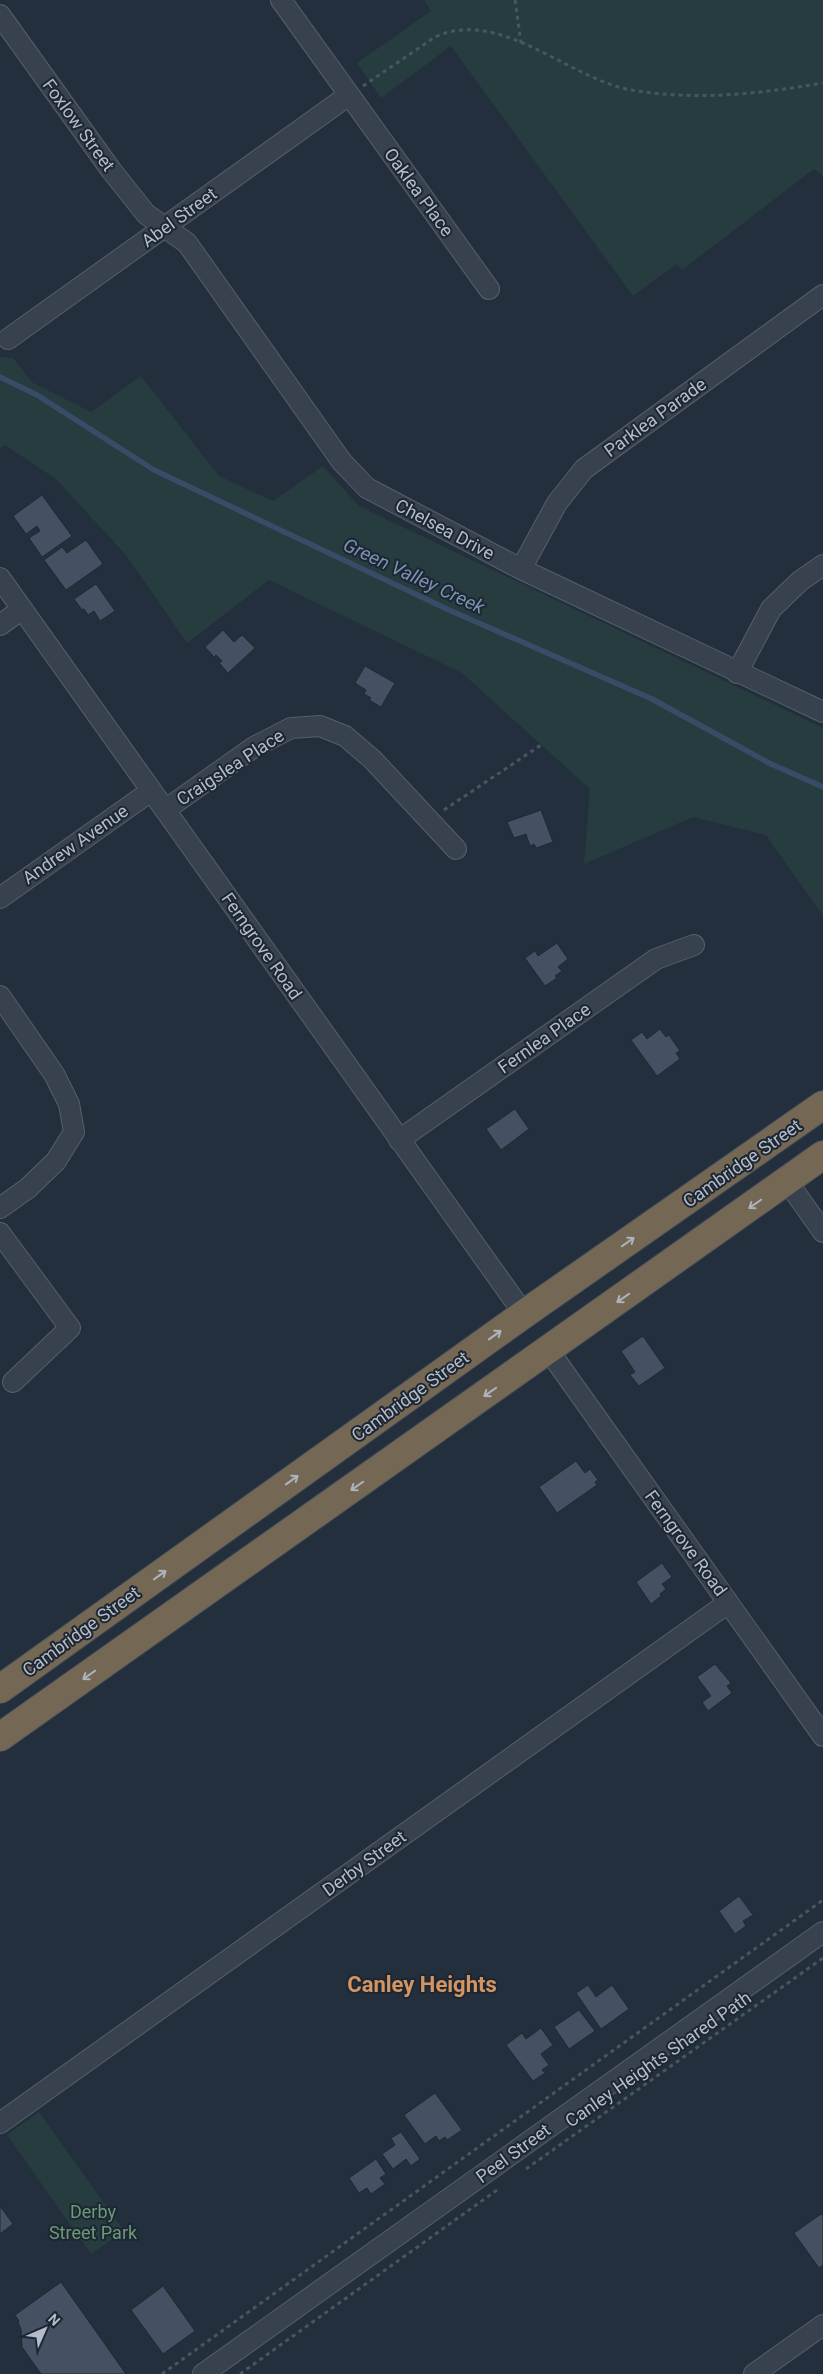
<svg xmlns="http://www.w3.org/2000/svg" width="823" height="2374" viewBox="0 0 823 2374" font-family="Roboto,sans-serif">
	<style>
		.green { fill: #263c3f }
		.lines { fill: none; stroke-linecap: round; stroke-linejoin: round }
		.stream { stroke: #394c67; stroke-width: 5.5 }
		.building { fill: #455162; stroke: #1f2835 }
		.street-casing { stroke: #565f6c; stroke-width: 22 }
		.highway-casing { stroke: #434c59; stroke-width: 30 }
		.path { stroke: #44595c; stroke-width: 3; stroke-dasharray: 4 4; stroke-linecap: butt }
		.street { stroke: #38414e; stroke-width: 20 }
		.highway { stroke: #746855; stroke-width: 28 }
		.oneway { stroke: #aeb4bd }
		.labels { text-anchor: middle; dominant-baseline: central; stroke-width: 4; stroke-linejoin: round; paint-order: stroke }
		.street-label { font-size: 18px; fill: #b4bcc9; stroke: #1d2633 }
		.park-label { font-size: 18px; fill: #6b9a76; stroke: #1d2633 }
		.water-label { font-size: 19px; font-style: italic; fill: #7c92b1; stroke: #1d2633 }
		.district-label { font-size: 22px; font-weight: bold; fill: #d59563; stroke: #1d2633 }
	</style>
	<rect width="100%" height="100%" fill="#242f3e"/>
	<path class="green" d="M 424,0 L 823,0 L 823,176 L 814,169 L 682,270 L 677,264 L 633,296 L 451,46 L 381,98 L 357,63 L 431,11 Z
		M 0,357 L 13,358 L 33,383 L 91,412 L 141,376 L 219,476 L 273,501 L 323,466 L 359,506 L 823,728 L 823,916 L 766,835 L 693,817 L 584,864 L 590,789 L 462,673 L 269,580 L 187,643 L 126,555 L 56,479 L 5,445 L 0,448 Z
		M 39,2112 L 124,2231 L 91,2254 L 7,2135 Z"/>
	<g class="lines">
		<path class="stream" d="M 0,377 L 37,395 L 154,470 L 449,610 L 652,699 L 771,764 L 823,787"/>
	</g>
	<path class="building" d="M 42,495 L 72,536 L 42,557 L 29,538 L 40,531 L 37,526 L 26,534 L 13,516 Z
		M 86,540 L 103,564 L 66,590 L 44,560 L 62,547 L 67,553 Z
		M 96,584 L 115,611 L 100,621 L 94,611 L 88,615 L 84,609 L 82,610 L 74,599 Z
		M 223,630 L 234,642 L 242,635 L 255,648 L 228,673 L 219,663 L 222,661 L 216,655 L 214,657 L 205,647 Z
		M 365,666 L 395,683 L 381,707 L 369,700 L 371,698 L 364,694 L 366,690 L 355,683 Z
		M 541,810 L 553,842 L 536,848 L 534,844 L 530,846 L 526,834 L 514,838 L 507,822 Z
		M 557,943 L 568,959 L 558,967 L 562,971 L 555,976 L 557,978 L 545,986 L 525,958 L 535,951 L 538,956 Z
		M 660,1029 L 666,1037 L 669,1035 L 680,1051 L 676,1053 L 680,1059 L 657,1076 L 631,1040 L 642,1032 L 647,1039 Z
		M 515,1109 L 529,1129 L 501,1150 L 486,1129 Z
		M 643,1336 L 665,1368 L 639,1386 L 630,1375 L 635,1372 L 621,1351 Z
		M 576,1461 L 585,1473 L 590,1469 L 598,1480 L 595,1482 L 597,1485 L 557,1513 L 539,1487 Z
		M 662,1563 L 672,1577 L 662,1584 L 666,1589 L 660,1594 L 661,1596 L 651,1604 L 636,1582 Z
		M 715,1664 L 731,1683 L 727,1686 L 732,1693 L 708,1711 L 702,1702 L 711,1696 L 697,1677 Z
		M 739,1896 L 753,1915 L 743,1921 L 746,1926 L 735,1934 L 719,1911 Z
		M 588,1985 L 596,1997 L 612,1985 L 629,2009 L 601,2029 L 576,1993 Z
		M 579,2010 L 595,2031 L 569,2049 L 554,2027 Z
		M 541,2028 L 553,2045 L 541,2054 L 549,2065 L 542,2070 L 545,2073 L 533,2081 L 506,2045 L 522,2033 L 526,2039 Z
		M 435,2093 L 462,2130 L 447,2140 L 445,2137 L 439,2141 L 436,2136 L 425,2144 L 404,2115 Z
		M 401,2132 L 420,2159 L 411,2166 L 406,2159 L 393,2169 L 382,2154 L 395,2145 L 391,2138 Z
		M 376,2159 L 386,2174 L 380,2178 L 385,2184 L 371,2194 L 367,2188 L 359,2193 L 349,2178 Z
		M 0,2206 L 13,2224 L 0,2234 Z
		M 821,2214 L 823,2216 L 823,2265 L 819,2268 L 794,2233 Z
		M 61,2282 L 126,2374 L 41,2374 L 22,2347 L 21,2329 L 18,2322 L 19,2321 L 15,2315 Z
		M 163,2286 L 195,2331 L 163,2354 L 131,2310 Z"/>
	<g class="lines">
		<defs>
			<path id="street" d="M 281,0 L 489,289
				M 0,15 L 111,170 L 146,214 L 187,243 L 342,462 L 367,488 L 521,569 L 823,712
				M 8,339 L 349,95
				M 521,569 L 557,503 L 584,469 L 823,295
				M 0,578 L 524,1314
				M 0,625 L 22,609
				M 737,673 L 771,609 L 800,581 L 823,565
				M 165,810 L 254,747 L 291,728 L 320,726 L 345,736 L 372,759 L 456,849
				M 0,898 L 151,791
				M 0,996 L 54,1074 L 69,1104 L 74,1132 L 56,1161 L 28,1188 L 0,1208
				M 399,1140 L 656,959 L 694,945
				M 787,1181 L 823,1232
				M 0,1233 L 70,1328 L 13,1382
				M 549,1351 L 823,1736
				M 0,2123 L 728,1603
				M 203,2374 L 823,1932
				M 754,2374 L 823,2325"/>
			<path id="highway" d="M 0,1689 L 524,1314 L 823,1105
				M 0,1737 L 823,1155"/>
		</defs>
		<use href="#street" class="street-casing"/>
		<use href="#highway" class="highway-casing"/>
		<path class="path" d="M 515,0 L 521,43
			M 363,86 L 435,37 C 500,7 569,79 631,90 C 696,101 758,94 823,83
			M 444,810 L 541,745
			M 526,2169 L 823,1958
			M 162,2374 L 823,1900
			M 240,2374 L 497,2190"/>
		<use href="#street" class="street"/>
		<use href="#highway" class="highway"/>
	</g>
	<defs><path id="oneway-shaft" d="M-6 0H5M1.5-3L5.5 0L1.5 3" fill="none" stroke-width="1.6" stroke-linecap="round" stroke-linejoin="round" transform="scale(1.25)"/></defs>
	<g class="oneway">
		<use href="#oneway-shaft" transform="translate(755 1204) rotate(145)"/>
		<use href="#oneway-shaft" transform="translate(628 1242) rotate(-35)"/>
		<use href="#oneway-shaft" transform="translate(623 1298) rotate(145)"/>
		<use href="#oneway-shaft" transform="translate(495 1335) rotate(-36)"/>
		<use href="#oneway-shaft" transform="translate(490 1392) rotate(145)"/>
		<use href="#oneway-shaft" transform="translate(292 1480) rotate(-36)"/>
		<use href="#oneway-shaft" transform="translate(357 1486) rotate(145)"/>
		<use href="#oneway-shaft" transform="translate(160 1575) rotate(-36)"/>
		<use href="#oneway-shaft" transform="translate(89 1675) rotate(145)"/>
	</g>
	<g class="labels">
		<g class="street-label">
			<text transform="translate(79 125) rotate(54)">Foxlow Street</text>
			<text transform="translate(419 192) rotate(54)">Oaklea Place</text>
			<text transform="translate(179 217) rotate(-36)">Abel Street</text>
			<text transform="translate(655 417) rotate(-36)">Parklea Parade</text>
			<text transform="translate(445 529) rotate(28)">Chelsea Drive</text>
			<text transform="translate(230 767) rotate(-33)">Craigslea Place</text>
			<text transform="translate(75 844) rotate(-35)">Andrew Avenue</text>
			<text transform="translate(262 946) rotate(55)">Ferngrove Road</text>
			<text transform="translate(544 1038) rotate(-35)">Fernlea Place</text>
			<text transform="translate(742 1163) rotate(-35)">Cambridge Street</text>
			<text transform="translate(410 1396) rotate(-36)">Cambridge Street</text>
			<text transform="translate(686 1543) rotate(54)">Ferngrove Road</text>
			<text transform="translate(81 1631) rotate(-36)">Cambridge Street</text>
			<text transform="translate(364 1863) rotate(-36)">Derby Street</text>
			<text transform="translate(658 2059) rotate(-35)">Canley Heights Shared Path</text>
			<text transform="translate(513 2153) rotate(-36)">Peel Street</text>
		</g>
		<g class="park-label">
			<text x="93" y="2211">Derby<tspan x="93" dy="21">Street Park</tspan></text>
		</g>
		<g class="water-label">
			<text transform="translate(414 576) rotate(25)">Green Valley Creek</text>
		</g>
		<g class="district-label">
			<text x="422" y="1984">Canley Heights</text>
		</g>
	</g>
	<g transform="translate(45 2329) rotate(45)" stroke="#1d2633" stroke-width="4" paint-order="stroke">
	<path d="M0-4L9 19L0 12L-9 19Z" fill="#b4bcc9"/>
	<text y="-8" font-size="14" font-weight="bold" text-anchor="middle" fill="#b4bcc9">N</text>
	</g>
</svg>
